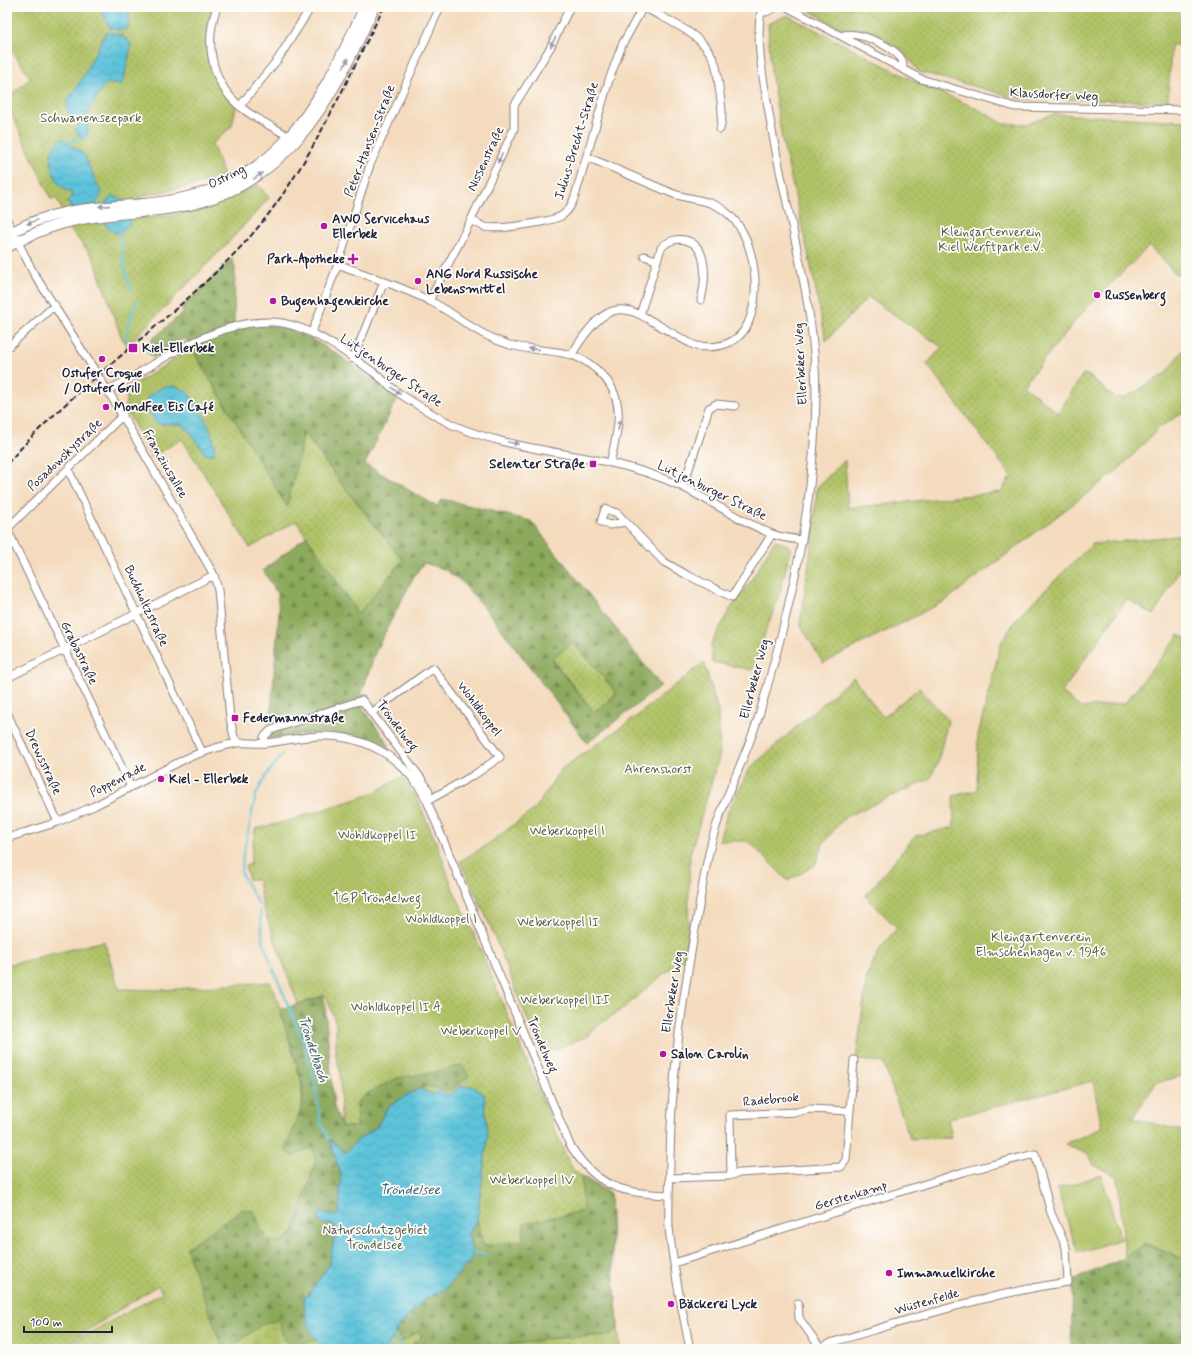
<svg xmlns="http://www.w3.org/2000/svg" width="1193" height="1356" viewBox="0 0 1193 1356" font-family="Mynerve,sans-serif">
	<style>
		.green { fill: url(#green-dots); stroke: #6a7251 }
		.forest { fill: url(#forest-firs); stroke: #57664c; fill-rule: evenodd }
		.wetland { fill: url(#wetland-marsh); stroke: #6a7251 }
		.pitch { fill: #b1c367; stroke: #6a7251 }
		.water { fill: url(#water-waves); stroke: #40728a }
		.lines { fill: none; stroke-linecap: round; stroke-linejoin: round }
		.stream { stroke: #5dc3da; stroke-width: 2 }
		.minor-casing { stroke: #8b7e7c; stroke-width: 9 }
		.major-casing { stroke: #8b7e7c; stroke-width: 11 }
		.highway-casing { stroke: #8b7e7c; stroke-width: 12 }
		.minor { stroke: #fff; stroke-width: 7 }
		.major { stroke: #fff; stroke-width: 9 }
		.highway { stroke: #fff; stroke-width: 10 }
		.rail { stroke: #22223b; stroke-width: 2; stroke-dasharray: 6 3; stroke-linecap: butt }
		.oneway { fill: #9c9ca7 }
		.poi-dot { fill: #b5179e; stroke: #fdfcf7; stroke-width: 1.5 }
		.labels { text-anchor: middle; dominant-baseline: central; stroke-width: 3.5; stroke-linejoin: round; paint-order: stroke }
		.street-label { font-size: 13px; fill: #22223b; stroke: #fdfcf7 }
		.park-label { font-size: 13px; fill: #545a4a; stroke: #fdfcf7 }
		.poi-label { font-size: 13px; font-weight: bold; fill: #22223b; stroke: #fdfcf7; text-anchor: start }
		.water-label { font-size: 14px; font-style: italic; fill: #375a73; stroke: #fdfcf7 }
	</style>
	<defs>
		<pattern id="green-dots" width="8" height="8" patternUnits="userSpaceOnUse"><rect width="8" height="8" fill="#b1c367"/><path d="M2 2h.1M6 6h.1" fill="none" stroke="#98a75a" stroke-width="1.8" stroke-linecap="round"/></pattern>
		<pattern id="forest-firs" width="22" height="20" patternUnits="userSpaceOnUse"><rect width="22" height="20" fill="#8ca95c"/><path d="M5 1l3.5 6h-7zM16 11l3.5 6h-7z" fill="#72894d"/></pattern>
		<pattern id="wetland-marsh" width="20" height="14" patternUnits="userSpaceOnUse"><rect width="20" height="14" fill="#b1c367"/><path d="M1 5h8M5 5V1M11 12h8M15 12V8" fill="none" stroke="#98a75a"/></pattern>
		<pattern id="water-waves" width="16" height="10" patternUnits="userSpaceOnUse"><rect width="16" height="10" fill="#5dc3da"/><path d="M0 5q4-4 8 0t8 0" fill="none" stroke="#51a7bc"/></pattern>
	</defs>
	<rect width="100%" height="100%" fill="#fdfcf7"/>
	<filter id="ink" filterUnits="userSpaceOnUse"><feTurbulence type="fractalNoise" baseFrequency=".025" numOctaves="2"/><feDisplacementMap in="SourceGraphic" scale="8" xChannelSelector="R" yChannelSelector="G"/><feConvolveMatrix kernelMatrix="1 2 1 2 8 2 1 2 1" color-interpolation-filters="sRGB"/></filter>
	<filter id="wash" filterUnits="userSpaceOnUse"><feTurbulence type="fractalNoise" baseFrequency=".012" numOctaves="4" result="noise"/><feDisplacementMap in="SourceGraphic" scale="16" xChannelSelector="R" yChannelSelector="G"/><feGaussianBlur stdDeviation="0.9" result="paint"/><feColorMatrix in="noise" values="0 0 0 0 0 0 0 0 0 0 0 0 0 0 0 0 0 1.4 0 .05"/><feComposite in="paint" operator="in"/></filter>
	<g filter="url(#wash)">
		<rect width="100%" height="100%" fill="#f4dbbe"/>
		<path class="green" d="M 7,7 L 213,7 C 200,43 209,81 236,107 L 232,126 L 212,144 L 224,175 L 200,184 L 141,196 L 142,218 L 173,215 L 214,205 L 258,185 L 269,198 L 225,246 L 127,346 L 121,336 L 93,257 L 69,228 L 57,199 L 51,199 L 7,104 L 7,98 L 31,78 L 7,43 Z
			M 814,7 L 1186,7 L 1186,53 L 1184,45 L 1171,45 L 1168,102 L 1018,98 L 919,72 L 901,49 L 863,29 L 838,27 L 810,11 Z
			M 787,15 L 918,83 L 974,107 L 1005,124 L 1027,124 L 1054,114 L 1186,121 L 1186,271 L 1176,274 L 1149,246 L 1082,313 L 1023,385 L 1058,413 L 1083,374 L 1088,375 L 1115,398 L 1125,398 L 1166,373 L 1186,346 L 1186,410 L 1159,428 L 1118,470 L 945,601 L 823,663 L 800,624 L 813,535 L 817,487 L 845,460 L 848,508 L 1001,492 L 1011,476 L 927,364 L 942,347 L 868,297 L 826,341 L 809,257 L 782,139 L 771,72 L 768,24 Z
			M 193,348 L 287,506 L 303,432 L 341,483 L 403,560 L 358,614 L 296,521 L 250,548 L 182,439 L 152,457 L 125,408 L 128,388 Z
			M 1186,535 L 1186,559 L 1154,615 L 1127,599 L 1062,692 L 1081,708 L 1125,703 L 1179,635 L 1186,638 L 1186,1075 L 1156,1083 L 1132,1118 L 1186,1132 L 1186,1260 L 1146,1244 L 1125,1258 L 1118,1177 L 1094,1165 L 1089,1155 L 1065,1144 L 1102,1128 L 1093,1081 L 948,1119 L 952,1138 L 910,1139 L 883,1062 L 856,1060 L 867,976 L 879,950 L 897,928 L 865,896 L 915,836 L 954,827 L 953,796 L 977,790 L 978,735 L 1001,643 L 1017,618 L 1092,544 Z
			M 775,540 L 791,547 L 781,589 L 752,670 L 712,662 L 711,644 L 731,608 L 750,582 Z
			M 573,642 L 617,693 L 594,712 L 552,659 Z
			M 704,662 L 718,711 L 720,754 L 690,854 L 688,928 L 685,959 L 661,976 L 626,1006 L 589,1032 L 590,1035 L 544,1054 L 533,1033 L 489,923 L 460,861 L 487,845 L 536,808 L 560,770 L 637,716 Z
			M 853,677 L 883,717 L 919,688 L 948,720 L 938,762 L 930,779 L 845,817 L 824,842 L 815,865 L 788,881 L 748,841 L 719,841 L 726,816 L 750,768 Z
			M 402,777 L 417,798 L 439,849 L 453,889 L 472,929 L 565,1154 L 574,1171 L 610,1194 L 612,1254 L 620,1349 L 60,1349 L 162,1293 L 158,1285 L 59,1349 L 7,1349 L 7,965 L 104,941 L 119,989 L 161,990 L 270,982 C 284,1018 310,1079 300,1117 L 334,1107 L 341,1126 L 340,1072 L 336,1055 L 336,1024 L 326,995 L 298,1004 L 263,907 L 258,880 L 249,880 L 245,866 L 250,865 L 255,829 L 284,822 L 369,795 Z"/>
		<path class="forest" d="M 232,259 L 235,267 L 234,330 C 244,328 255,325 265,325 C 306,326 365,373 397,399 L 365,464 L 436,506 L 443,499 L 531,521 L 661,686 L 587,743 L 493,618 L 461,581 L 444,569 L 424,563 L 414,576 L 376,650 L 361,696 L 363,708 L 389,745 L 386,749 C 342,726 317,732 269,739 L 279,611 L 277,593 L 263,570 L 307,536 L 358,614 L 403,560 L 341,483 L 304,433 L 287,507 L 185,338 L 153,358 L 143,347 L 184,312 L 181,308 ZM 573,642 L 617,693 L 594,712 L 552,660 Z
			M 324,996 L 334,1107 L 342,1127 L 356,1127 L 357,1103 L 365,1095 L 397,1078 L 440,1071 L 462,1065 L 469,1076 L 461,1083 L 448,1091 L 427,1086 L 409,1094 L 387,1108 L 377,1127 L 358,1140 L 345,1153 L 330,1139 L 341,1174 L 339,1213 L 336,1216 L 330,1213 L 333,1224 L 336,1228 L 329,1265 L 309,1294 L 304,1308 L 316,1340 L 296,1347 L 282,1339 L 279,1320 L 261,1325 L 229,1349 L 223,1349 L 186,1248 L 243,1209 L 253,1211 L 267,1241 L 282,1242 L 294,1232 L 315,1163 L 313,1147 L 292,1157 L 285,1150 L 303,1105 L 302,1083 L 280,1010 Z
			M 581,1176 L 610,1194 L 612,1254 L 618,1328 L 610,1335 L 542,1339 L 538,1341 L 481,1349 L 411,1349 L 418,1332 L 405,1342 L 402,1342 L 395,1331 L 424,1300 L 445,1289 L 470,1261 L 472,1253 L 468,1234 L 477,1220 L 484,1246 L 523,1240 L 524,1223 L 583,1211 Z
			M 1146,1244 L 1186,1260 L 1186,1349 L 1071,1349 L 1073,1280 L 1125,1258 Z"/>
		<path class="wetland" d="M 279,1320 L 283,1339 L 296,1347 L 316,1340 L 329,1349 L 229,1349 L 261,1325 Z
			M 395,1331 L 402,1342 L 418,1332 L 421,1335 L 420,1340 L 415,1342 L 411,1349 L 384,1349 L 395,1336 Z"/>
		<path class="pitch" d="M 1101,1175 L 1121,1239 L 1078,1253 L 1057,1189 Z"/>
		<path class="water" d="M 99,7 L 130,7 L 128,28 L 124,30 L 110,28 Z
			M 106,32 L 120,35 L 130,42 L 131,47 L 123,83 L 120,85 L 107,83 L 102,88 L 86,116 L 88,134 L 83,140 L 75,130 L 79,124 L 70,120 L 67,109 L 67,102 L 83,77 Z
			M 62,138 L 84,155 L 102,194 L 96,202 L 91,219 L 79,219 L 67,202 L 72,198 L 71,192 C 55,188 48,163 53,148 C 55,144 59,141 62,138 Z
			M 113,196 L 122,199 L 130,223 L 120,234 C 102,229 103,219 105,203 Z
			M 175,386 C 178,388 183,389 186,391 C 198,402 218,439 214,454 L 206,455 L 189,431 L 180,424 L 157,424 C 152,416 146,407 147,397 L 163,387 Z
			M 461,1086 L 472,1086 L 484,1094 L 488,1136 L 477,1220 L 468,1234 L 472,1253 L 470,1261 L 445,1289 L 424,1300 L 395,1331 L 395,1336 L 383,1349 C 370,1349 341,1352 329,1349 C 311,1345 305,1314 303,1299 L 309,1294 L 329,1265 L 336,1228 L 333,1224 L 321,1224 L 318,1217 L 322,1212 L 336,1216 L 339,1213 L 341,1174 L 329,1139 L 345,1153 L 358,1140 L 377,1127 L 387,1108 L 409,1094 L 420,1089 L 434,1094 L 439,1091 L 448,1095 Z"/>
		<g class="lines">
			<path class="stream" d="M 115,33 L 115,29
				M 68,142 L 80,138
				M 96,201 L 102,203
				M 120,234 L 125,270 L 131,290
				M 126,341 L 128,325 L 137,300
				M 259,905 L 241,873 L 243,856 L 256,794 L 267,774 L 282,755
				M 260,910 L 263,942 L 271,963
				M 273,968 L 303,1041 L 315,1082 L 321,1123 L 329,1139
				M 472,1253 L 488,1255
				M 395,1336 L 404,1349
				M 384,1349 L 390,1345 L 396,1349"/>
		</g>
	</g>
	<g filter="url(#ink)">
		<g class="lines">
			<defs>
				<path id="minor" d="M 217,7 C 203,45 212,87 246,111 C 257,119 270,126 283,133
					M 644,7 C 668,21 702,33 714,60 C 717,67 718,78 719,87 C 721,102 724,114 720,129
					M 756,7 L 766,12 L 777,7
					M 787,7 L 921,79 L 1015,107 L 1186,110
					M 841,36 C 855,29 894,46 902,60 C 903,62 903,66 903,69
					M 240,106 L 278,59 L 311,7
					M 7,220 L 33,272 L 105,387 L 109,389 L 110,394 L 214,575 L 218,590 L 230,718 L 234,737 L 238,743
					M 471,220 C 475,222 480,225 485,227 C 497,230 556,222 564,214 C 570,209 573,202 575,196 L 609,80 L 622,45 L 643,7
					M 644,256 L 656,260
					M 338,264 C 368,276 399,286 428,300 C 457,314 476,335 510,345 C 548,355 575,344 604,377 C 627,403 617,433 610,463
					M 429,301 L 470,222 L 514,129 L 514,106 L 550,48 L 570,7
					M 640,315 L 661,248 C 675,233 699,238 703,260 C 706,273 704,288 701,300
					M 312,332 L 338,264 L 370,165 L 440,7
					M 7,348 L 55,305
					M 572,354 C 618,277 636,318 696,346 C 718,349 740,344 749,321 C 762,289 754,234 726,212 C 711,199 691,200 674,194 C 645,182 616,169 587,157
					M 353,359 L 384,282
					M 109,389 C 124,384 138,373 152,365 C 187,344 230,320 273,322 C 306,323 347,353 373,372 C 383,379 391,388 400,394 C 417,405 435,416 453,425 C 517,453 591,452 656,476 C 697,490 732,518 772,534 C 782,538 792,539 802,540
					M 68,469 L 202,752
					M 683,487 L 709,408 L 716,404 L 735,406
					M 624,522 L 610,525 L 601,522 L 605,509 L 617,513 L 664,562 L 687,575 L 732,597 L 772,534
					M 7,529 L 131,787
					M 7,529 L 123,415
					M 7,678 L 214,575
					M 7,713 L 58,822
					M 371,713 L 433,668 L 500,757 L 474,775 L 427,801
					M 265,743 L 264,737 L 271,730 L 362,700 L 423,781 L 429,791 L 427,801
					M 7,838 L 58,822 L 94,806 L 187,758 C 202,752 220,746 237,743 C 246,742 257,744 267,743 C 284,741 301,737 319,736 C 366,734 406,759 427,801 L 570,1145 C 597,1188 622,1193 669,1195
					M 731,1175 L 730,1115 L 797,1112 L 809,1109 L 850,1111
					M 670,1178 L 728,1176 L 739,1173 L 841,1167 L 846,1160 L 854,1060
					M 674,1263 L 963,1172 L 1035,1154 L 1051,1213 L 1066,1247 L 1068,1282 C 986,1294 909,1320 830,1343 L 820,1349
					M 798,1303 L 799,1318 L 821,1349
					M 690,1349 C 682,1309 673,1268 669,1227 C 668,1205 670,1182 670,1159 C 671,1082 681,1010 694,935 C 700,903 704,871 712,840 C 724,796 747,756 760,712 C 790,610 815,504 816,396 C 816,299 784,208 769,113 C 764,82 755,42 761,11"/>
				<path id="major" d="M 7,248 L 17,242"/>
				<path id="highway" d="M 12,232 C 54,208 98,208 144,204 C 276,192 314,115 365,7
					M 17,242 C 70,213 109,217 166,209 C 283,195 330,104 374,7"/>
			</defs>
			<use href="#minor" class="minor-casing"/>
			<use href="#major" class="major-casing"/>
			<use href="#highway" class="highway-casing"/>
			<use href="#minor" class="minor"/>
			<use href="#major" class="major"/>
			<use href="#highway" class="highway"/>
			<path class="rail" d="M 7,464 C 75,385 164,327 236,252 C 303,183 341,91 384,7"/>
		</g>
		<defs><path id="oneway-solid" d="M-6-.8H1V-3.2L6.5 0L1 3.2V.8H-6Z"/></defs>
		<g class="oneway">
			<use href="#oneway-solid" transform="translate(553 42) rotate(116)"/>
			<use href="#oneway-solid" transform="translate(346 63) rotate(-62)"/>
			<use href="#oneway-solid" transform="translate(500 158) rotate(115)"/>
			<use href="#oneway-solid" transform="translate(258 176) rotate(-35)"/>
			<use href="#oneway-solid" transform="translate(104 206) rotate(176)"/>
			<use href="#oneway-solid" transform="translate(32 222) rotate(158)"/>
			<use href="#oneway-solid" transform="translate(534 349) rotate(-173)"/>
			<use href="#oneway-solid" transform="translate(396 391) rotate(38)"/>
			<use href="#oneway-solid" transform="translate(619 425) rotate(-80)"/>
			<use href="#oneway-solid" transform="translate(513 443) rotate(12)"/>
		</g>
	</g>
	<g class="poi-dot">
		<circle cx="324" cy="226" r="4"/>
		<path d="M351 253h4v4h4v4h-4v4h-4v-4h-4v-4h4z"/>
		<circle cx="418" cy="281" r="4"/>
		<circle cx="1097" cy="295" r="4"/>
		<circle cx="273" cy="301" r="4"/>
		<rect x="128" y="343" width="10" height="10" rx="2"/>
		<circle cx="102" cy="359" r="4"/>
		<circle cx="106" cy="407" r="4"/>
		<rect x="589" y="460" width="8" height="8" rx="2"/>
		<rect x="231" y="714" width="8" height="8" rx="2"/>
		<circle cx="161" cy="779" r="4"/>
		<circle cx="663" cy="1054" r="4"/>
		<circle cx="889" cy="1273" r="4"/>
		<circle cx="671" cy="1304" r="4"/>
	</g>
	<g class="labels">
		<g class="street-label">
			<text transform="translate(1054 95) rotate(3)">Klausdorfer Weg</text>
			<text transform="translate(370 141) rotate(-69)">Peter-Hansen-Straße</text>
			<text transform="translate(577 141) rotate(-73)">Julius-Brecht-Straße</text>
			<text transform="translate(486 159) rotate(-65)">Nissenstraße</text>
			<text transform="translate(227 177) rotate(-26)">Ostring</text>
			<text transform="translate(801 364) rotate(-93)">Ellerbeker Weg</text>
			<text transform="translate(391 371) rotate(34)">Lütjenburger Straße</text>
			<text transform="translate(65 455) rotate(-44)">Posadowskystraße</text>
			<text transform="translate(165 464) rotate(60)">Franziusallee</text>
			<text transform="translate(712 491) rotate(26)">Lütjenburger Straße</text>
			<text transform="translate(146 606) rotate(65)">Buchholtzstraße</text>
			<text transform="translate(79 653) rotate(64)">Grabastraße</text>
			<text transform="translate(755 679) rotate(-75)">Ellerbeker Weg</text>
			<text transform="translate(479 709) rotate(53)">Wohldkoppel</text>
			<text transform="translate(397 726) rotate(53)">Tröndelweg</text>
			<text transform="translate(43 762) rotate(65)">Drewsstraße</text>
			<text transform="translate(118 780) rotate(-27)">Poppenrade</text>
			<text transform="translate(673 992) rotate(-81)">Ellerbeker Weg</text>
			<text transform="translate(542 1045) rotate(67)">Tröndelweg</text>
			<text transform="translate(771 1100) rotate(-5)">Radebrook</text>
			<text transform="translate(851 1196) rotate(-17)">Gerstenkamp</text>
			<text transform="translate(927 1302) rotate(-16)">Wüstenfelde</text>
		</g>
		<g class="park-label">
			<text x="91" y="118">Schwanenseepark</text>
			<text x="991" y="232">Kleingartenverein<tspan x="991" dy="15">Kiel Werftpark e.V.</tspan></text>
			<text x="658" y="769">Ahrenshorst</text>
			<text x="567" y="831">Weberkoppel I</text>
			<text x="377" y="835">Wohldkoppel II</text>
			<text x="377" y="898">TGP Tröndelweg</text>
			<text x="441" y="919">Wohldkoppel I</text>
			<text x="558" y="922">Weberkoppel II</text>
			<text x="1041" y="937">Kleingartenverein<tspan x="1041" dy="15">Elmschenhagen v. 1946</tspan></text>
			<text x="565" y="1000">Weberkoppel III</text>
			<text x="396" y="1007">Wohldkoppel II A</text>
			<text x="481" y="1031">Weberkoppel V</text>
			<text x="532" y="1180">Weberkoppel IV</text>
			<text x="375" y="1230">Naturschutzgebiet<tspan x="375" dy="15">Tröndelsee</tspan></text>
		</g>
		<g class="poi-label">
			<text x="332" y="219">AWO Servicehaus<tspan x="332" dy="15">Ellerbek</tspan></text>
			<text x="345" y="259" text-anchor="end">Park-Apotheke</text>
			<text x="426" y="274">ANG Nord Russische<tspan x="426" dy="15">Lebensmittel</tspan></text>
			<text x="1105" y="295">Russenberg</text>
			<text x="281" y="301">Bugenhagenkirche</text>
			<text x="142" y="348">Kiel-Ellerbek</text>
			<text x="102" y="373" text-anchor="middle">Ostufer Croque<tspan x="102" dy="15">/ Ostufer Grill</tspan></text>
			<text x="114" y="407">MondFee Eis Café</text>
			<text x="585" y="464" text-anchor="end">Selenter Straße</text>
			<text x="243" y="718">Federmannstraße</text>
			<text x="169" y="779">Kiel - Ellerbek</text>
			<text x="671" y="1054">Salon Carolin</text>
			<text x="897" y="1273">Immanuelkirche</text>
			<text x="679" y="1304">Bäckerei Lyck</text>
		</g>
		<g class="water-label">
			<text transform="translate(313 1049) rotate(72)">Tröndelbach</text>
			<text x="410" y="1190">Tröndelsee</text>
		</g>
	</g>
	<rect width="1193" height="1356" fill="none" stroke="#fdfcf7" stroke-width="24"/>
	<path d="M24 1326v6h88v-6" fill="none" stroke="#22223b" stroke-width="2"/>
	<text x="30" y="1326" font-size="12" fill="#22223b" stroke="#fdfcf7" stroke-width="3" paint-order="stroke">100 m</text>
</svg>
